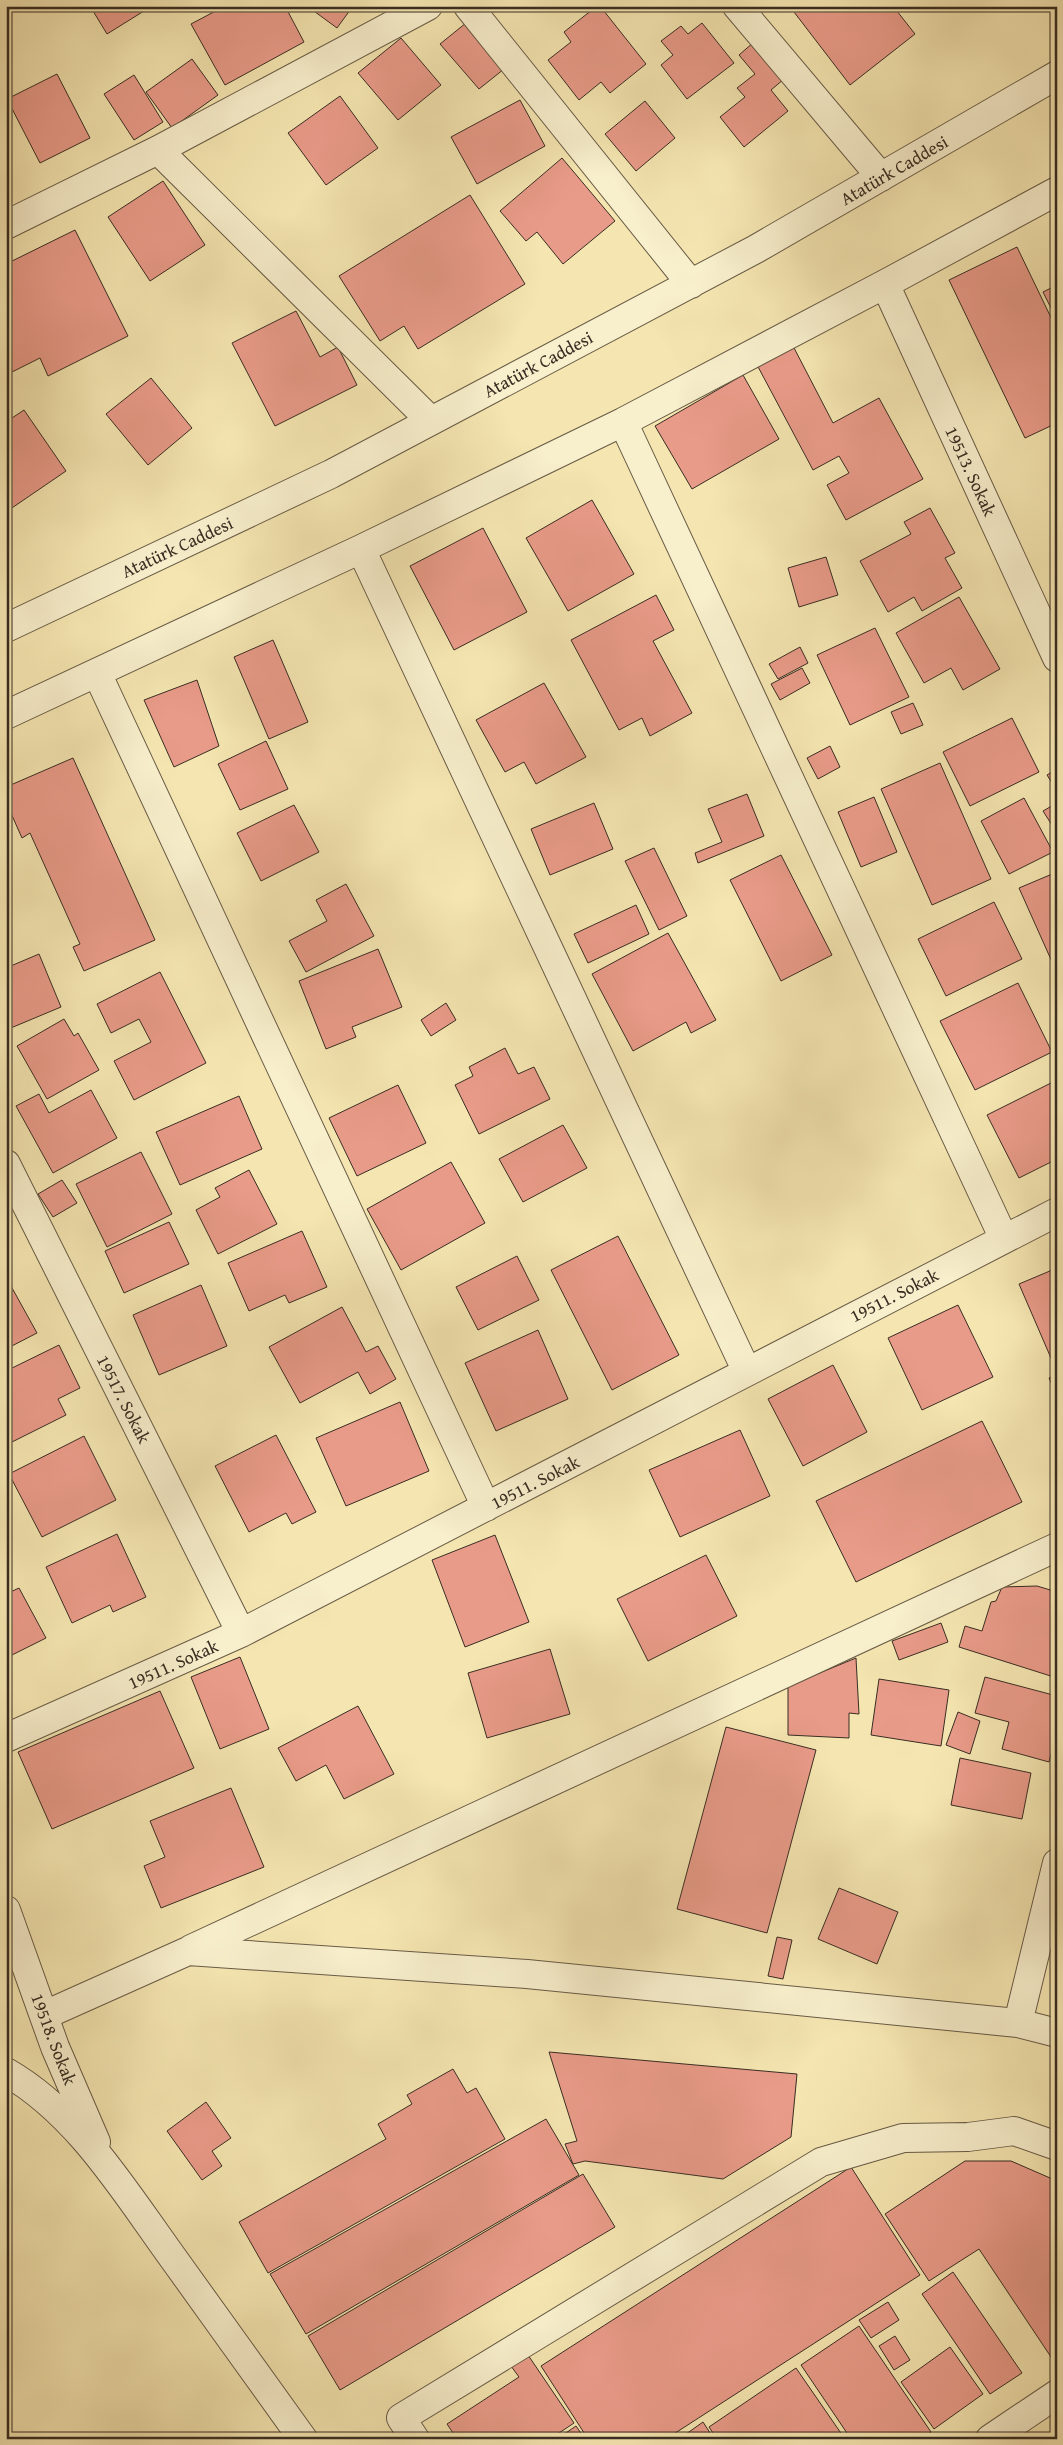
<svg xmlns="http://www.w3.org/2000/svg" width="1063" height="2445" viewBox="0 0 1063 2445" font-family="'Gentium Book Plus',serif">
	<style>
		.building { fill: #e99b89; stroke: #392d23 }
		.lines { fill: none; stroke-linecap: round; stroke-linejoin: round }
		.minor-casing { stroke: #685b46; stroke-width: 30 }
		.minor { stroke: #f8efcc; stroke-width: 28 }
		.labels { text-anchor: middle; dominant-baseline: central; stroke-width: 5; stroke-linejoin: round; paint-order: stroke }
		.street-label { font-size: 18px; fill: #392d23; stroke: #f8efcc }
	</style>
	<rect width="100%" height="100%" fill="#f5e6b1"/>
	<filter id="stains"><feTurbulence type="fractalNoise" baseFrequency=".004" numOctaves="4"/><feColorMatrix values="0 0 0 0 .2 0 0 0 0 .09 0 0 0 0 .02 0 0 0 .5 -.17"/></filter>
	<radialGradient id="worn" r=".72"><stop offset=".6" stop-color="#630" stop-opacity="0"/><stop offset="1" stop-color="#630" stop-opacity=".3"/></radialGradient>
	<path class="building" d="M 90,6 L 152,6 L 107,34 Z
		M 225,6 L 285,6 L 304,42 L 225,85 L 191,24 Z
		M 307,6 L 353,6 L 337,28 Z
		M 597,6 L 600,6 L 646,64 L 610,93 L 601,82 L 579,100 L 548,60 L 571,42 L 564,32 Z
		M 802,6 L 893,6 L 915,34 L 850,85 L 794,12 Z
		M 466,23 L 504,69 L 479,89 L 440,44 Z
		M 702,23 L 734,63 L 687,99 L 661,65 L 673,55 L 661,41 L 681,26 L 688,34 Z
		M 401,38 L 441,85 L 398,120 L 358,73 Z
		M 754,42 L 784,79 L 771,90 L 788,111 L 744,147 L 720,117 L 745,97 L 737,88 L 755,74 L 739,55 Z
		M 192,59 L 218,95 L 172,128 L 146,92 Z
		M 57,74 L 90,138 L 40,163 L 7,99 Z
		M 134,75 L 163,122 L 134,140 L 104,94 Z
		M 340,96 L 378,148 L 326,185 L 288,133 Z
		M 520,100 L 545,146 L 477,184 L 451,137 Z
		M 645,101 L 675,138 L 636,171 L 605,134 Z
		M 562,158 L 615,221 L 563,264 L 537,232 L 526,241 L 500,211 Z
		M 163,181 L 205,245 L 150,281 L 108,217 Z
		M 470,195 L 525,284 L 418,349 L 404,326 L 380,341 L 339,276 Z
		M 75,230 L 128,336 L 48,376 L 40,358 L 6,375 L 6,264 Z
		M 1017,247 L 1057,330 L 1057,423 L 1025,438 L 949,280 Z
		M 1057,285 L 1057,320 L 1043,292 Z
		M 296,311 L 320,357 L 338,347 L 357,385 L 275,426 L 232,343 Z
		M 792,344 L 833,423 L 879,398 L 923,479 L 846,520 L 827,485 L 849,473 L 839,456 L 813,470 L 756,363 Z
		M 743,375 L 779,439 L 692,489 L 655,426 Z
		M 151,378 L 192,428 L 148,465 L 106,414 Z
		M 24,410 L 66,471 L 6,512 L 6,422 Z
		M 592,500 L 634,574 L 568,611 L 526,538 Z
		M 930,508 L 955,553 L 945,558 L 962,588 L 922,611 L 914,597 L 888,612 L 860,561 L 911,534 L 904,522 Z
		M 483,528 L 527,612 L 454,650 L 410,566 Z
		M 826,557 L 838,595 L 799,607 L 788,568 Z
		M 656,595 L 674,630 L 653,641 L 692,713 L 650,736 L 642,718 L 619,730 L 571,640 Z
		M 959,597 L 1000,669 L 963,690 L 951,668 L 924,683 L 896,633 Z
		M 875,628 L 909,697 L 850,725 L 817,655 Z
		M 273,640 L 308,722 L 269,739 L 234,657 Z
		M 800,647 L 808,663 L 778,679 L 769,664 Z
		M 802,668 L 810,683 L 780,700 L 771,684 Z
		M 197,680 L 219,746 L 174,767 L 144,700 Z
		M 544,683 L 586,757 L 536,784 L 524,762 L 505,772 L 476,720 Z
		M 913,703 L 923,725 L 901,734 L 891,712 Z
		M 1012,718 L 1039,772 L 970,806 L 943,752 Z
		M 266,741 L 288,789 L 240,810 L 218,764 Z
		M 830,746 L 840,767 L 818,779 L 807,758 Z
		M 73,758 L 155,940 L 84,971 L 73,947 L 80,944 L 30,833 L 22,838 L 6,802 L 6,787 Z
		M 940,763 L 991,879 L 932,905 L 881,789 Z
		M 1057,769 L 1057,791 L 1047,775 Z
		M 747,794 L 764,836 L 698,863 L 695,853 L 722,842 L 708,809 Z
		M 874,797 L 897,852 L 861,867 L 838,812 Z
		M 1024,798 L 1053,852 L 1009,874 L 981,821 Z
		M 594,803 L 613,849 L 550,875 L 531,829 Z
		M 1057,803 L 1057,833 L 1043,811 Z
		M 294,805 L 319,852 L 261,881 L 237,833 Z
		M 654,848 L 687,916 L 659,930 L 625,861 Z
		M 781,855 L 832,955 L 781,981 L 730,880 Z
		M 1057,872 L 1057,973 L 1019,888 Z
		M 346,884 L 374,936 L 306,972 L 289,941 L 327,921 L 316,900 Z
		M 994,902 L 1022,959 L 946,996 L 918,939 Z
		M 636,905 L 649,934 L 588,963 L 574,934 Z
		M 668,933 L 716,1020 L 691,1033 L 686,1022 L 633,1051 L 592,974 Z
		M 378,949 L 402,1007 L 352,1027 L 356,1037 L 326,1049 L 299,981 Z
		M 39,954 L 61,1007 L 6,1030 L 6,968 Z
		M 160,972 L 206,1063 L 134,1100 L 114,1061 L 151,1042 L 139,1019 L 111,1033 L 97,1004 Z
		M 1018,983 L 1052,1052 L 975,1090 L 940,1021 Z
		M 446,1003 L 456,1020 L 431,1036 L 421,1020 Z
		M 64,1019 L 74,1036 L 78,1033 L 99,1070 L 47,1099 L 17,1046 Z
		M 505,1048 L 518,1074 L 534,1067 L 550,1099 L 479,1134 L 455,1085 L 473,1076 L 469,1067 Z
		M 1057,1080 L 1057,1159 L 1019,1178 L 987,1115 Z
		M 398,1085 L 426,1143 L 357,1176 L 329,1118 Z
		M 91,1090 L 117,1138 L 53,1173 L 16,1106 L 39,1094 L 49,1113 Z
		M 239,1096 L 262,1149 L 180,1185 L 156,1132 Z
		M 563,1125 L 587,1168 L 523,1202 L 499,1159 Z
		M 141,1152 L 172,1214 L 107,1247 L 76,1184 Z
		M 451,1162 L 485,1223 L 401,1270 L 367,1209 Z
		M 249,1170 L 277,1224 L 218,1254 L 196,1210 L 220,1197 L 215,1188 Z
		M 62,1180 L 77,1203 L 53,1217 L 38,1194 Z
		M 169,1222 L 189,1264 L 124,1293 L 105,1251 Z
		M 302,1231 L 327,1287 L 289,1303 L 285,1295 L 249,1311 L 228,1263 Z
		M 618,1236 L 679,1355 L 612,1390 L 551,1270 Z
		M 517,1256 L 539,1300 L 478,1330 L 456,1287 Z
		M 1057,1268 L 1057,1372 L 1019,1284 Z
		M 6,1277 L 37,1333 L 6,1349 Z
		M 201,1285 L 227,1346 L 159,1375 L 133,1315 Z
		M 958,1305 L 993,1377 L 922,1410 L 888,1338 Z
		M 342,1307 L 366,1352 L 378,1346 L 396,1379 L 370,1394 L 358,1372 L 300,1403 L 269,1347 Z
		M 538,1330 L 568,1399 L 496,1431 L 465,1363 Z
		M 59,1345 L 80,1388 L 58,1399 L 66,1415 L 6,1445 L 6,1371 Z
		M 833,1365 L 867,1432 L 803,1466 L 768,1399 Z
		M 1057,1375 L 1057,1396 L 1049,1378 Z
		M 400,1402 L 429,1471 L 346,1506 L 316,1438 Z
		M 982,1421 L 1022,1502 L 856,1582 L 816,1501 Z
		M 740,1430 L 770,1496 L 680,1537 L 649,1470 Z
		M 276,1435 L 316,1512 L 292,1524 L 286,1513 L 249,1532 L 215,1466 Z
		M 84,1436 L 116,1500 L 42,1537 L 9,1474 Z
		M 117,1534 L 146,1597 L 113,1612 L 110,1605 L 72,1623 L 46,1567 Z
		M 495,1535 L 529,1622 L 465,1647 L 432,1560 Z
		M 706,1555 L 737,1616 L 648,1661 L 617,1599 Z
		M 1037,1586 L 1057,1592 L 1057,1678 L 959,1647 L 965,1626 L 982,1631 L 991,1602 L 996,1601 L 1002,1587 Z
		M 19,1588 L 46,1638 L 6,1658 L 6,1594 Z
		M 941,1623 L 948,1642 L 899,1660 L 892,1641 Z
		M 550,1649 L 570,1714 L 487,1738 L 468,1673 Z
		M 240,1657 L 269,1729 L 220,1749 L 191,1677 Z
		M 856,1658 L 859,1714 L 849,1713 L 849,1738 L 788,1735 L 788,1686 Z
		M 985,1677 L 1057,1696 L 1057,1731 L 1049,1762 L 1002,1749 L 1009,1722 L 975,1713 Z
		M 879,1679 L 949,1690 L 941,1746 L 871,1735 Z
		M 160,1691 L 194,1768 L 52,1829 L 18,1752 Z
		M 358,1706 L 394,1774 L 344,1799 L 326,1765 L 296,1781 L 278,1748 Z
		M 958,1712 L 980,1721 L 970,1754 L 946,1745 Z
		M 726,1727 L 816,1750 L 767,1933 L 677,1909 Z
		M 960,1758 L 1031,1773 L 1022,1819 L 951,1805 Z
		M 231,1788 L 264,1867 L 161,1908 L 144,1866 L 165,1857 L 150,1821 Z
		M 839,1888 L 898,1912 L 877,1964 L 818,1939 Z
		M 777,1937 L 792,1940 L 783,1979 L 768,1976 Z
		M 549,2052 L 797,2074 L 791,2137 L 723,2179 L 585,2161 L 573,2164 L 565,2144 L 577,2141 Z
		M 453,2069 L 467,2093 L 476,2088 L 505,2139 L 268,2273 L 239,2222 L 386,2139 L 378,2124 L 412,2104 L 407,2095 Z
		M 206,2102 L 231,2138 L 212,2151 L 222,2166 L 202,2180 L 167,2131 Z
		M 546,2119 L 579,2175 L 306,2334 L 270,2274 Z
		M 965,2161 L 1011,2161 L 1057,2181 L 1057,2361 L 1055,2363 L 979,2249 L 929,2281 L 885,2214 Z
		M 851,2167 L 920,2275 L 666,2439 L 588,2439 L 541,2366 Z
		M 583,2174 L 615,2227 L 340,2390 L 308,2336 Z
		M 953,2272 L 1022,2373 L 990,2394 L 922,2294 Z
		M 888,2302 L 899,2320 L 871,2338 L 859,2320 Z
		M 859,2326 L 931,2432 L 920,2439 L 851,2439 L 801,2365 Z
		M 895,2336 L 910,2360 L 894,2370 L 879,2346 Z
		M 950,2347 L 983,2394 L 934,2429 L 901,2382 Z
		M 528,2355 L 574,2423 L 550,2439 L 457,2439 L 447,2424 L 519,2377 L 511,2366 Z
		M 796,2368 L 845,2439 L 717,2439 L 709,2427 Z
		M 703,2422 L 714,2439 L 679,2439 Z
		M 576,2426 L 585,2439 L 557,2439 Z"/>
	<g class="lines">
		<defs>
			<path id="minor" d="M 468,6 L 691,284
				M 737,6 L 881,177
				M 158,150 L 431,421
				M 6,225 L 158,150 L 428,6
				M 885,284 L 1057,658
				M 623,422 L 1004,1239
				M 361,549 L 747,1372
				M 6,628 L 331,474 L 756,249 L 1057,75
				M 97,673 L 486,1507
				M 6,715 L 361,549 L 623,422 L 885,284 L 1057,191
				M 6,1164 L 241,1633
				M 6,1738 L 241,1633 L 1057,1212
				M 6,1910 L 55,2047 L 96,2142
				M 191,1949 L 1057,1547
				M 45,2015 L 188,1951 L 527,1974 L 1018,2023 L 1057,2033
				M 1018,2023 L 1057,1863
				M 6,2072 C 76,2112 122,2187 168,2251 C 213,2314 258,2376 303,2439
				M 415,2439 L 401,2418 L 821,2162 L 903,2138 L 968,2137 L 1014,2131 L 1057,2146
				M 990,2439 L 1057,2394"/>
		</defs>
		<use href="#minor" class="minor-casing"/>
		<use href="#minor" class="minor"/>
	</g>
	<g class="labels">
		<g class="street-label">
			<text transform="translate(894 170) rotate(-30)">Atatürk Caddesi</text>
			<text transform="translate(538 364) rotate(-28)">Atatürk Caddesi</text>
			<text transform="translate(971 471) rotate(65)">19513. Sokak</text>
			<text transform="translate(177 547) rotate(-25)">Atatürk Caddesi</text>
			<text transform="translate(894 1295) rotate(-27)">19511. Sokak</text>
			<text transform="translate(124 1399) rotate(63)">19517. Sokak</text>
			<text transform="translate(535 1482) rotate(-27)">19511. Sokak</text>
			<text transform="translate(173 1664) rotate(-24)">19511. Sokak</text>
			<text transform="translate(54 2039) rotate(69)">19518. Sokak</text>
		</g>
	</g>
	<rect width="1063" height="2445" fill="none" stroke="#f5e6b1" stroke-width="25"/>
	<rect x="8" y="8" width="1048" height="2430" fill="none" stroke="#392d23" stroke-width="2.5"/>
	<rect x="12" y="12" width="1038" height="2420" fill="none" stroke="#392d23"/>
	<rect width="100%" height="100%" filter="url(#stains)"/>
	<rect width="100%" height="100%" fill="url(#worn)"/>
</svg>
